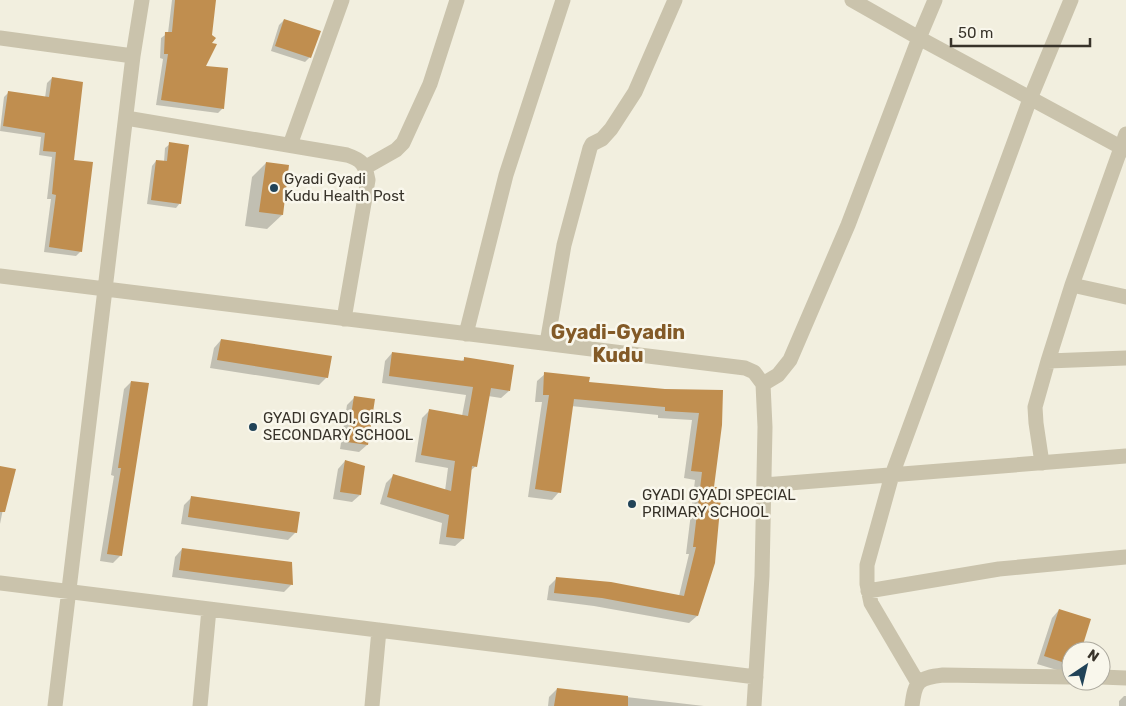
<svg xmlns="http://www.w3.org/2000/svg" width="1126" height="706" viewBox="0 0 1126 706" font-family="Rubik,sans-serif">
	<style>
		.shadow { fill: #0003 }
		.building { fill: #c08e4f }
		.lines { fill: none; stroke-linecap: round; stroke-linejoin: round }
		.minor { stroke: #cac3ac; stroke-width: 15 }
		.poi-dot { fill: #214358; stroke: #f9f7ec; stroke-width: 2 }
		.labels { text-anchor: middle; dominant-baseline: central; stroke-width: 5; stroke-linejoin: round; paint-order: stroke }
		.poi-label { font-size: 15px; fill: #38332a; stroke: #f9f7ec; text-anchor: start }
		.district-label { font-size: 20px; font-weight: bold; fill: #835a27; stroke: #f9f7ec }
	</style>
	<rect width="100%" height="100%" fill="#f2efdf"/>
	<path class="shadow" d="M 172,0 L 214,0 L 210,43 L 204,67 L 223,108 L 218,113 L 156,105 L 163,59 L 160,58 L 161,38 L 168,33 Z
		M 284,20 L 310,57 L 305,62 L 271,51 L 279,25 Z
		M 52,78 L 73,161 L 81,251 L 76,256 L 44,252 L 51,199 L 47,199 L 52,157 L 39,155 L 41,137 L 0,131 L 4,97 L 9,92 L 45,98 L 47,83 Z
		M 170,144 L 180,203 L 176,208 L 147,204 L 152,166 L 156,161 L 164,162 L 165,148 Z
		M 266,163 L 282,215 L 267,229 L 245,226 L 252,177 Z
		M 221,340 L 327,377 L 319,385 L 210,368 L 214,348 Z
		M 392,353 L 461,362 L 465,358 L 509,391 L 501,398 L 488,396 L 476,466 L 470,471 L 463,539 L 455,546 L 439,544 L 442,523 L 380,504 L 386,483 L 394,475 L 445,491 L 448,468 L 415,462 L 422,418 L 430,410 L 462,416 L 466,395 L 382,383 L 385,361 Z
		M 545,374 L 588,383 L 665,390 L 722,391 L 697,616 L 689,623 L 594,606 L 547,600 L 549,586 L 556,579 L 679,596 L 689,554 L 686,554 L 695,480 L 684,478 L 692,420 L 658,418 L 658,415 L 571,406 L 559,492 L 552,500 L 528,497 L 542,402 L 535,402 L 537,381 Z
		M 131,382 L 121,555 L 113,563 L 100,561 L 114,476 L 111,475 L 124,389 Z
		M 355,397 L 367,445 L 359,452 L 340,449 L 347,405 Z
		M 345,461 L 360,495 L 352,502 L 333,499 L 338,469 Z
		M 0,467 L 4,504 L 0,524 Z
		M 191,498 L 296,532 L 288,540 L 181,524 L 184,505 Z
		M 182,549 L 292,584 L 284,592 L 172,577 L 175,557 Z
		M 1059,610 L 1079,651 L 1071,651 L 1071,670 L 1067,673 L 1037,664 L 1052,618 Z
		M 557,689 L 704,706 L 548,706 L 549,697 Z
		M 1124,696 L 1126,696 L 1126,706 L 1119,706 L 1119,701 Z"/>
	<path class="building" d="M 175,0 L 216,0 L 212,35 L 216,38 L 212,43 L 217,44 L 206,66 L 228,68 L 224,109 L 161,100 L 168,54 L 164,54 L 165,32 L 172,32 Z
		M 284,19 L 321,31 L 311,58 L 275,46 Z
		M 52,77 L 83,82 L 74,160 L 93,162 L 82,252 L 49,247 L 56,195 L 52,194 L 56,152 L 43,151 L 45,133 L 3,126 L 8,91 L 49,97 Z
		M 169,142 L 189,145 L 181,204 L 151,200 L 156,160 L 167,161 Z
		M 266,162 L 289,165 L 283,215 L 259,212 Z
		M 221,339 L 332,356 L 328,378 L 217,360 Z
		M 392,352 L 464,361 L 464,357 L 514,365 L 510,391 L 491,388 L 477,467 L 472,466 L 464,539 L 446,537 L 449,515 L 387,497 L 393,474 L 451,491 L 455,461 L 421,455 L 429,409 L 468,416 L 473,387 L 389,376 Z
		M 544,372 L 590,377 L 589,382 L 665,389 L 723,390 L 722,425 L 714,487 L 722,487 L 715,563 L 698,616 L 602,598 L 554,593 L 556,577 L 611,582 L 684,596 L 696,547 L 693,547 L 702,472 L 691,471 L 699,413 L 665,411 L 665,407 L 574,399 L 561,493 L 535,489 L 549,395 L 543,395 Z
		M 131,381 L 149,383 L 122,556 L 107,554 L 121,468 L 118,468 Z
		M 354,396 L 375,399 L 368,445 L 347,442 Z
		M 345,460 L 365,466 L 361,495 L 340,492 Z
		M 0,466 L 16,469 L 5,512 L 0,512 Z
		M 191,496 L 300,512 L 297,533 L 188,517 Z
		M 182,548 L 292,562 L 293,585 L 179,570 Z
		M 1059,609 L 1091,619 L 1081,651 L 1071,651 L 1071,665 L 1044,656 Z
		M 557,688 L 628,696 L 628,706 L 554,706 Z"/>
	<g class="lines">
		<path class="minor" d="M 852,0 L 919,38 L 1126,150
			M 0,38 L 133,56
			M 126,118 L 347,155 C 362,160 365,164 368,180 L 344,319
			M 290,145 L 342,0
			M 366,167 L 396,150 L 403,143 L 430,84 L 457,0
			M 0,276 L 745,368 L 754,372 L 763,384 L 765,427 L 762,576 L 754,706
			M 1072,285 L 1126,297
			M 466,334 L 506,175 L 563,0
			M 547,343 L 564,245 L 590,148 L 592,144 L 602,139 L 611,129 L 635,92 L 675,0
			M 1048,361 L 1126,358
			M 763,384 L 778,375 L 790,360 L 848,225 L 919,38 L 935,0
			M 1042,463 L 1036,423 L 1035,407 L 1048,361 L 1072,285 L 1126,134
			M 764,485 L 1126,456
			M 0,583 L 756,677
			M 868,591 L 999,569 L 1126,557
			M 1101,677 L 1126,678
			M 918,683 L 871,603 L 867,584 L 867,565 L 892,475 L 1030,99 L 1071,0
			M 55,706 L 133,56 L 142,0
			M 200,706 L 209,609
			M 372,706 L 379,630
			M 912,706 C 915,681 918,678 943,675 L 1071,677"/>
	</g>
	<g class="poi-dot">
		<circle cx="274" cy="188" r="5"/>
		<circle cx="253" cy="427" r="5"/>
		<circle cx="632" cy="504" r="5"/>
	</g>
	<g class="labels">
		<g class="poi-label">
			<text x="284" y="179">Gyadi Gyadi<tspan x="284" dy="17">Kudu Health Post</tspan></text>
			<text x="263" y="418">GYADI GYADI, GIRLS<tspan x="263" dy="17">SECONDARY SCHOOL</tspan></text>
			<text x="642" y="495">GYADI GYADI SPECIAL<tspan x="642" dy="17">PRIMARY SCHOOL</tspan></text>
		</g>
		<g class="district-label">
			<text x="618" y="332">Gyadi-Gyadin<tspan x="618" dy="23">Kudu</tspan></text>
		</g>
	</g>
	<g transform="translate(1086 666) rotate(35)"><circle r="24" fill="#f9f7ec" stroke="#aca99e"/>
	<path d="M0-4L9 19L0 12L-9 19Z" fill="#214358"/>
	<text y="-8" font-size="14" font-weight="bold" text-anchor="middle" fill="#38332a">N</text>
	</g>
	<path d="M951 38v8h139v-8" fill="none" stroke="#38332a" stroke-width="2.5"/>
	<text x="958" y="38" font-size="15" fill="#38332a" stroke="#f9f7ec" stroke-width="4" paint-order="stroke">50 m</text>
</svg>
